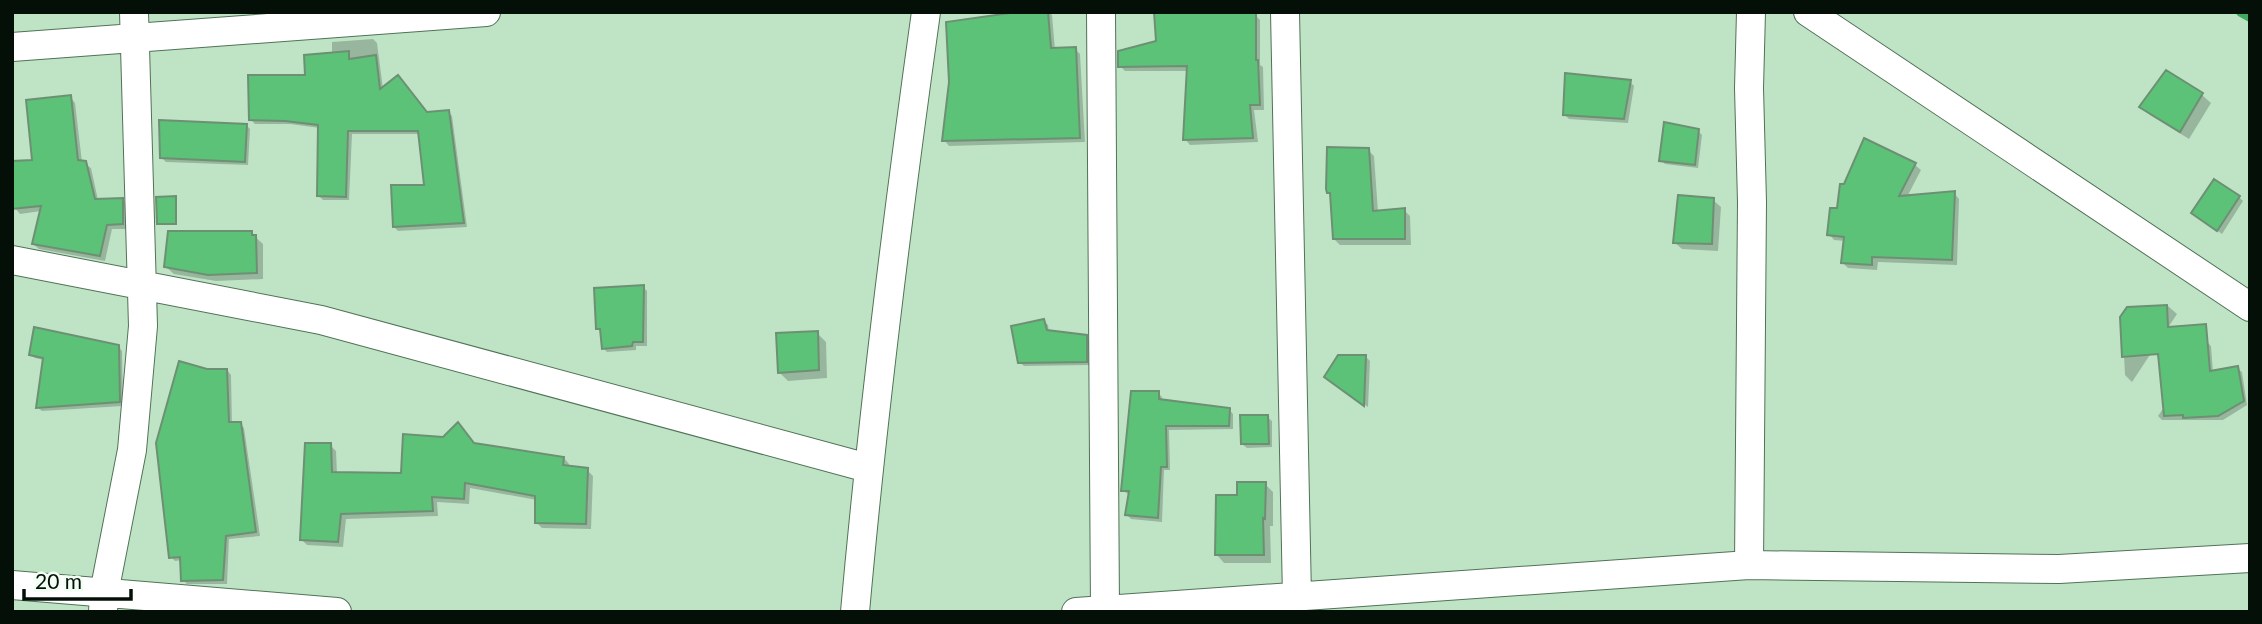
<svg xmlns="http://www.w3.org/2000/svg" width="2262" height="624" viewBox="0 0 2262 624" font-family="Lato,sans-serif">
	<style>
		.shadow { fill: #0003 }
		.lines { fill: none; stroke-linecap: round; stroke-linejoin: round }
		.stream { stroke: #41a95f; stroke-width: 10 }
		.building { fill: #5cc277; stroke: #6d9074; stroke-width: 2 }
		.minor-casing { stroke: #517257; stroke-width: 30 }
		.minor { stroke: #fff; stroke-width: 28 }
	</style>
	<rect width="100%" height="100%" fill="#bfe4c5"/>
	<path class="shadow" d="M 1030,12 L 1049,12 L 1052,15 L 1055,50 L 1075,49 L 1080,54 L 1085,142 L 949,146 L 944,140 Z
		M 1156,12 L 1255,15 L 1260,20 L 1260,65 L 1263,67 L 1264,110 L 1254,110 L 1258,142 L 1190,145 L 1185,139 L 1188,71 L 1125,71 L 1120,66 L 1158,42 Z
		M 373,39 L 377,43 L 383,89 L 427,114 L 448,112 L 452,116 L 467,227 L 398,231 L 394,227 L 426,187 L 420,134 L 352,134 L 349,200 L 323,200 L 319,196 L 320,128 L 290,124 L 255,124 L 251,120 L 307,77 L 332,54 L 332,42 Z
		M 2166,72 L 2202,95 L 2211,103 L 2189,139 L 2150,115 L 2141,107 Z
		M 1630,82 L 1634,86 L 1628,123 L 1569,119 L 1565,115 Z
		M 70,97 L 75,103 L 82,162 L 91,168 L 98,200 L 122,200 L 128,205 L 128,229 L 112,229 L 105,261 L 39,249 L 33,244 L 41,211 L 20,214 L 15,208 L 34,162 Z
		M 246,125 L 250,129 L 248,165 L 166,162 L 162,158 Z
		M 1698,131 L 1702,135 L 1698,168 L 1665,164 L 1661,160 Z
		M 1865,140 L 1915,165 L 1921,170 L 1907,197 L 1954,193 L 1959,199 L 1957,265 L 1878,262 L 1877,270 L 1848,268 L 1842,262 L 1845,241 L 1834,240 L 1829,234 L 1839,210 L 1845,186 Z
		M 1368,150 L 1374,156 L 1378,212 L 1404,210 L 1410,216 L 1411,245 L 1340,245 L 1334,239 L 1332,195 L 1328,192 Z
		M 2239,197 L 2243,201 L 2222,234 L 2193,213 Z
		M 1713,200 L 1721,207 L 1718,251 L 1682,249 L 1674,242 Z
		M 251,233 L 263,244 L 263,279 L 216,281 L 174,274 L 166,267 Z
		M 643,287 L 647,291 L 647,346 L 636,346 L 636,350 L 607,352 L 603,348 L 602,333 L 598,329 Z
		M 2168,306 L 2177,314 L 2132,382 L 2125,375 L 2122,317 L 2128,309 Z
		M 1044,321 L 1048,325 L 1049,332 L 1086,337 L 1090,341 L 1090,365 L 1024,366 L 1019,362 Z
		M 817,333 L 826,342 L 827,378 L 788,381 L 779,372 Z
		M 2208,343 L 2211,346 L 2213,372 L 2237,368 L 2242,372 L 2247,405 L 2223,420 L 2162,420 L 2158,416 Z
		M 118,346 L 122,351 L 123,406 L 42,411 L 38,408 L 44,360 L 35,358 L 31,354 Z
		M 1366,357 L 1370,361 L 1368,407 L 1330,381 Z
		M 227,370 L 231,375 L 232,424 L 240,424 L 244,428 L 260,536 L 229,539 L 227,584 L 187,584 L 183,580 L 182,560 L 175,561 L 171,557 L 206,371 Z
		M 1158,393 L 1162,397 L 1162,401 L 1229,409 L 1233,414 L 1233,429 L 1169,430 L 1170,470 L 1164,470 L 1162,522 L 1131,519 L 1127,515 L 1130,495 L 1123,491 Z
		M 1267,417 L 1272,421 L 1272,447 L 1247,448 L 1242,444 Z
		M 474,444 L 564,458 L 569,464 L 569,468 L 587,470 L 593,476 L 591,529 L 542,528 L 536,522 L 537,500 L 470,488 L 469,504 L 437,502 L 438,516 L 346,519 L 343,547 L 307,545 L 301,539 L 330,445 L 336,451 L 337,474 L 402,475 Z
		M 1265,484 L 1273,492 L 1273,526 L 1270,526 L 1271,563 L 1224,563 L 1217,555 L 1239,497 Z"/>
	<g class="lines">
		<path class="stream" d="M 2241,12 L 2250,17"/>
	</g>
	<path class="building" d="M 1017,12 L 1048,12 L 1051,48 L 1076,47 L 1080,138 L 942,141 L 949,82 L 946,22 Z
		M 1154,12 L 1256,13 L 1256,60 L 1258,60 L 1260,105 L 1250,105 L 1253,138 L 1183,140 L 1187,66 L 1118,67 L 1118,51 L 1156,41 Z
		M 349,51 L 349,59 L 376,55 L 380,89 L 398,75 L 427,112 L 449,110 L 464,223 L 393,227 L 391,185 L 424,185 L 418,131 L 348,131 L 346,197 L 317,196 L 318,125 L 285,121 L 249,120 L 248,75 L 305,75 L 304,55 Z
		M 2166,70 L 2203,93 L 2180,132 L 2139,107 Z
		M 1565,73 L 1631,80 L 1624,119 L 1563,115 Z
		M 71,95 L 78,160 L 86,161 L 95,199 L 123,198 L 123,224 L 107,225 L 100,256 L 32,244 L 41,206 L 12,209 L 12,161 L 32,160 L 26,100 Z
		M 159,120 L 247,124 L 245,162 L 160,158 Z
		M 1664,122 L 1699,129 L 1695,165 L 1659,161 Z
		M 1864,138 L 1916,163 L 1899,196 L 1955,191 L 1952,260 L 1872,257 L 1872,265 L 1841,263 L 1844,237 L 1827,235 L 1830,208 L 1837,208 L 1840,184 L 1844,184 Z
		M 1327,147 L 1369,148 L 1373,211 L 1405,208 L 1405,239 L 1333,239 L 1330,193 L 1327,193 L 1326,189 Z
		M 2214,179 L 2240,196 L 2217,231 L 2191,213 Z
		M 1678,195 L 1714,198 L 1712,244 L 1673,243 Z
		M 176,196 L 176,224 L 157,224 L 156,197 Z
		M 168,231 L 252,231 L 252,235 L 256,235 L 257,273 L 208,275 L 164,267 Z
		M 644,285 L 643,342 L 633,342 L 632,346 L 602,349 L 600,329 L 596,329 L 594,288 Z
		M 2167,305 L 2168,327 L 2206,324 L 2210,371 L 2238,366 L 2244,401 L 2218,416 L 2183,418 L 2183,415 L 2164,416 L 2158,354 L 2122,357 L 2120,317 L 2127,307 Z
		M 1044,319 L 1047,330 L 1087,335 L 1087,362 L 1018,363 L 1011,326 Z
		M 34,327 L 119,345 L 120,402 L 36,408 L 43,358 L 29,355 Z
		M 818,331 L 819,370 L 778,373 L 776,333 Z
		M 1338,355 L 1366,355 L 1364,406 L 1324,377 Z
		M 179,361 L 207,369 L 227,369 L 229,422 L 241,422 L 256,532 L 226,536 L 223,580 L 181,581 L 180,557 L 169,558 L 156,443 Z
		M 1131,391 L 1159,391 L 1159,399 L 1230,408 L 1229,426 L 1166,426 L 1167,467 L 1161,467 L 1158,518 L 1125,515 L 1129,491 L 1121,491 Z
		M 1240,415 L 1268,415 L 1269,444 L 1241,444 Z
		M 458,422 L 474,443 L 564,457 L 563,465 L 588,468 L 586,524 L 535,523 L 535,496 L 465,483 L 464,499 L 432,497 L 433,511 L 341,514 L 338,542 L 300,540 L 305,443 L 331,443 L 332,472 L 401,473 L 403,434 L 443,437 Z
		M 1237,482 L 1266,482 L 1265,519 L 1263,518 L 1264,555 L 1215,555 L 1216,495 L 1237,495 Z"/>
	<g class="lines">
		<defs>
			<path id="minor" d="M 1101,12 L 1105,610
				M 1285,12 L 1297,597
				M 1808,12 L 2250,307
				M 12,47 L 486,12
				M 12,260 L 321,320 L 868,468
				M 1749,565 L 1752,202 L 1749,88 L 1751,12
				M 12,585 L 337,612
				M 103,612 L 104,593 L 132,450 L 143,326 L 134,12
				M 855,612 C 873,411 898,212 926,12
				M 1076,612 L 1749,565 L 2059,569 L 2250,558"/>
		</defs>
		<use href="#minor" class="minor-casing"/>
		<use href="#minor" class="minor"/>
	</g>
	<rect width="2262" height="624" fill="none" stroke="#041007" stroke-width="28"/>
	<path d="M24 589v10h107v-10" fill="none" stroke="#041007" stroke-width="3.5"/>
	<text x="35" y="589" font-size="21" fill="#041007" stroke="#f0fff2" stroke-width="5" paint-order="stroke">20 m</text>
</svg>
